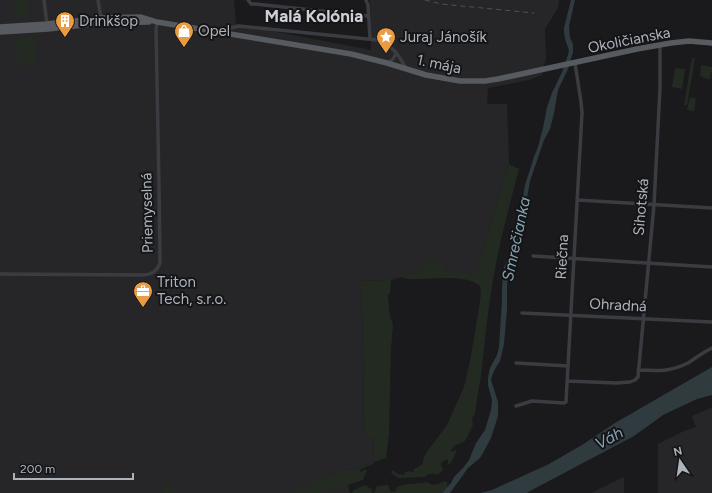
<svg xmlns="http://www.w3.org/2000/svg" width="712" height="493" viewBox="0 0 712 493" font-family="Figtree,sans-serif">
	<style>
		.built { fill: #262629 }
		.green { fill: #222a22 }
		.water { fill: #303b40 }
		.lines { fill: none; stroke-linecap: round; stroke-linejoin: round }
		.minor { stroke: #3b3c41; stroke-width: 3.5 }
		.primary { stroke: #575a5f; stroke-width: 5.5 }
		.rail { stroke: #4e5156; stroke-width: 1; stroke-dasharray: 5 4; stroke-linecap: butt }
		.labels { text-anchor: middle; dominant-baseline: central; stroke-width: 4; stroke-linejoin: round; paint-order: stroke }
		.poi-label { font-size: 15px; fill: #adb3bb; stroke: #151517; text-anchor: start }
		.street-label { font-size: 15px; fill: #adb3bb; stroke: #151517 }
		.water-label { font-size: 16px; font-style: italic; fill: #85a4b4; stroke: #151517 }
		.quarter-label { font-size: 17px; font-weight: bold; fill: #cdd1d7; stroke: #151517 }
	</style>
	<rect width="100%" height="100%" fill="#1a1a1c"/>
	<path class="built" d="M 0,0 L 234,0 L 236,24 L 371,50 L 370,0 L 559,0 L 558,8 L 545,29 L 546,58 L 542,75 L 529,80 L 488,88 L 487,104 L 507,104 L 509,162 L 485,243 L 479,274 L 412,274 L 391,280 L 361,281 L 363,345 L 364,437 L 373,437 L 374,462 L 345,471 L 350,493 L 0,493 Z
		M 712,407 L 712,493 L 658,493 L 658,444 L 684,431 L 696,427 L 692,416 Z
		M 624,477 L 624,493 L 591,493 Z"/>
	<path class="green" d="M 13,0 L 27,0 L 29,17 L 15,18 Z
		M 35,37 L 35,65 L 17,65 L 16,38 Z
		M 692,58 L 695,58 L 687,105 L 684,105 Z
		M 701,65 L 712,67 L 712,72 L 711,72 L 710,79 L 703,78 L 703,76 L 700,76 Z
		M 675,68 L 685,69 L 682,89 L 672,87 Z
		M 690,97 L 696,98 L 694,111 L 687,110 Z
		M 509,162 L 511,166 L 513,166 L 519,169 C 511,200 502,232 496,264 C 488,304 485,344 480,384 L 479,386 L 475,414 L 472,418 L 473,425 L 465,441 L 454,446 L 450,452 L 456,450 L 456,452 L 452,461 L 449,465 L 448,464 L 448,461 L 447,459 L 442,462 L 441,465 L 443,470 L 437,475 C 432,473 429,473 425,477 L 398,478 L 391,473 L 392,470 L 398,474 L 404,475 L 405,472 L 410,471 L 413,473 L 414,469 L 423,464 L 423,460 L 426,453 L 447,425 L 464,387 L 470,361 L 479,308 L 481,293 L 480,286 C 465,274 436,279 418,279 C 412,279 407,279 402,278 L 401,277 L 412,274 L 416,273 L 422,267 L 424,262 L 429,263 L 430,261 L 427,257 L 430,253 L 435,252 L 438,256 L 434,258 L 433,262 C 436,263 440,263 442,264 C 443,265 446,272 448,274 L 479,274 L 476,265 L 480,261 L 477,258 L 483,253 L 485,243 Z
		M 391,280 L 390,293 L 388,295 L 390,317 L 392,321 L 393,326 L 391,349 L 389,434 L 386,458 L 374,462 L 373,464 L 359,470 L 361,472 L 364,470 L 367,470 L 363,480 L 323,493 L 290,493 L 300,489 L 307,488 L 309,487 L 308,483 L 374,462 L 373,437 L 364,437 L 363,345 L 361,281 Z
		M 445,481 L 447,482 L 447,488 L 442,493 L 374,493 L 377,486 L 388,485 L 391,492 L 396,491 L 397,487 C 406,483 417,484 427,482 C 433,487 439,484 445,481 Z
		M 167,483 L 171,487 L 176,489 L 176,493 L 163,493 L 162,489 Z
		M 365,485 L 372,489 L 372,493 L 352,493 L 354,490 Z"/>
	<path class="water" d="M 571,0 L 575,0 L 569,26 L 570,38 L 573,44 L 573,52 L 568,69 L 558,90 L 554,113 L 550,129 L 544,140 L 530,181 L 522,226 L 520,246 L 516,257 L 508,270 L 507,287 L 507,309 L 504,344 L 500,361 L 495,369 L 492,376 L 491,380 L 498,402 L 498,416 L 491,438 L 483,453 L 480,458 L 468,468 L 450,493 L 442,493 L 451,483 L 454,477 L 463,468 L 469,460 L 476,443 L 485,430 L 491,410 L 492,400 L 488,385 L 488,378 L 490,368 L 497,355 L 499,347 L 502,301 L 502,286 L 504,267 L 508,258 L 515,248 L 525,185 L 534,157 L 538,147 L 543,128 L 547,107 L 552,93 L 562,72 L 568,55 L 569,50 L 566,42 L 564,33 L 564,28 Z
		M 712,367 L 712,395 L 697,399 L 663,415 L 634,436 L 530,491 L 527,493 L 480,493 L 492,490 L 549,464 L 582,445 L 615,423 Z"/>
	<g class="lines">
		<path class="minor" d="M 44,0 L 47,24
			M 98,0 L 101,19
			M 248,0 L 251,4 L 255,4 L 368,16
			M 366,0 L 368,5 L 370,39
			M 225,33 L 231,28 L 239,26 L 377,40 C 392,44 400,57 407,70
			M 387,63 C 392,61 395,58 396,52
			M 577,200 L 712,208
			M 533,256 L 712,267
			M 0,274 L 142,275 C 151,275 157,272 160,263 L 159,186 L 156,30 L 157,22
			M 522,313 L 712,322
			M 516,363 L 568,366
			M 638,370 C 657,371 670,372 688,363 C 696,358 703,352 712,348
			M 567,381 L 616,383 L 630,382 L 635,380 L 638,377 L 654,205 L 660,88 L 660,45
			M 516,406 L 532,401 L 564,403 L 566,402 L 582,113 L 581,102 L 575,63"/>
		<path class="primary" d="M 0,27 L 47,24 L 101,18 L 141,17 L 157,22 L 351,54 L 387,63 L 426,75 L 460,81 L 485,81 L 498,79 L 637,49 L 671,43 L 689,41 L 712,43
			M 0,32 L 48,29 L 101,23 L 149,22"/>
		<path class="rail" d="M 425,0 L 441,4 L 534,13"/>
	</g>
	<defs>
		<symbol id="building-pin" viewBox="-11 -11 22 30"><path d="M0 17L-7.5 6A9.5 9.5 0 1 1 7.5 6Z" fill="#eb9c42" stroke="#151517"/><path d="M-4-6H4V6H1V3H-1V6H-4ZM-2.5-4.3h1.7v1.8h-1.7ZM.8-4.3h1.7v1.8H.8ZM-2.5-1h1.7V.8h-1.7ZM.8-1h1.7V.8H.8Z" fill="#fff"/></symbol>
		<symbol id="shop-pin" viewBox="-11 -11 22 30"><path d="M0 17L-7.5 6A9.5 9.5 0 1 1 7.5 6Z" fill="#eb9c42" stroke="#151517"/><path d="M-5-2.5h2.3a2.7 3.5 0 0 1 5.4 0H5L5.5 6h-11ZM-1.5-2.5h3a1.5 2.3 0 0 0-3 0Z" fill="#fff"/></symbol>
		<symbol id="sight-pin" viewBox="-11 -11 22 30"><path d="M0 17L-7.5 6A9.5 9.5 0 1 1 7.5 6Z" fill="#eb9c42" stroke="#151517"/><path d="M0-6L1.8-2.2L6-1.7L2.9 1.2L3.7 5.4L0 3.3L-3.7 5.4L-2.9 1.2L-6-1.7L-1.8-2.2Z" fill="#fff"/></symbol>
		<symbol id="office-pin" viewBox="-11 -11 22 30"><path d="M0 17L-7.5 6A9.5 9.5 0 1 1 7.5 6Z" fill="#eb9c42" stroke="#151517"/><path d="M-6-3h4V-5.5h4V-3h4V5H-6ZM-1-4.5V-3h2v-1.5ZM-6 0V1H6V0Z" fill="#fff"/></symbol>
	</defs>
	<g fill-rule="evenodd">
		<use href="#building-pin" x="54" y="10" width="22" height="30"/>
		<use href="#shop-pin" x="173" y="20" width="22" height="30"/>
		<use href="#sight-pin" x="375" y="26" width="22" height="30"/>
		<use href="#office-pin" x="132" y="280" width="22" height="30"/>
	</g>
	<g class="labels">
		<g class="poi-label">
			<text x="79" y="21">Drinkšop</text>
			<text x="198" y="31">Opel</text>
			<text x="400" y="37">Juraj Jánošík</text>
			<text x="157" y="282">Triton<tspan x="157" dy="17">Tech, s.r.o.</tspan></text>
		</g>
		<g class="street-label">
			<text transform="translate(629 40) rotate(-11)">Okoličianska</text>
			<text transform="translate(439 64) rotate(12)">1. mája</text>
			<text transform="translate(641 207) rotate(-85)">Sihotská</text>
			<text transform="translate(147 213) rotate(-91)">Priemyselná</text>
			<text transform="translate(562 257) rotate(-87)">Riečna</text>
			<text transform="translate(618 305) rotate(3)">Ohradná</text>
		</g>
		<g class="water-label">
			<text transform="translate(516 239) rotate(-78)">Smrečianka</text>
			<text transform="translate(609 438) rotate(-29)">Váh</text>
		</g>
		<g class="quarter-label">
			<text x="314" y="16">Malá Kolónia</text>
		</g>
	</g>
	<g transform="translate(680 461) rotate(347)" stroke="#151517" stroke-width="3" paint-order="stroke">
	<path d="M0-3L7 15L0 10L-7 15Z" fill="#adb3bb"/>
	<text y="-6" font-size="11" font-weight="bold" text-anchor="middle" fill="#adb3bb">N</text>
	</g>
	<path d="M14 473v6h119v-6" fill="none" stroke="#adb3bb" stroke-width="2"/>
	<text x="20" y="473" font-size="12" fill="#adb3bb" stroke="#151517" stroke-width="3" paint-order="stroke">200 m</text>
</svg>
